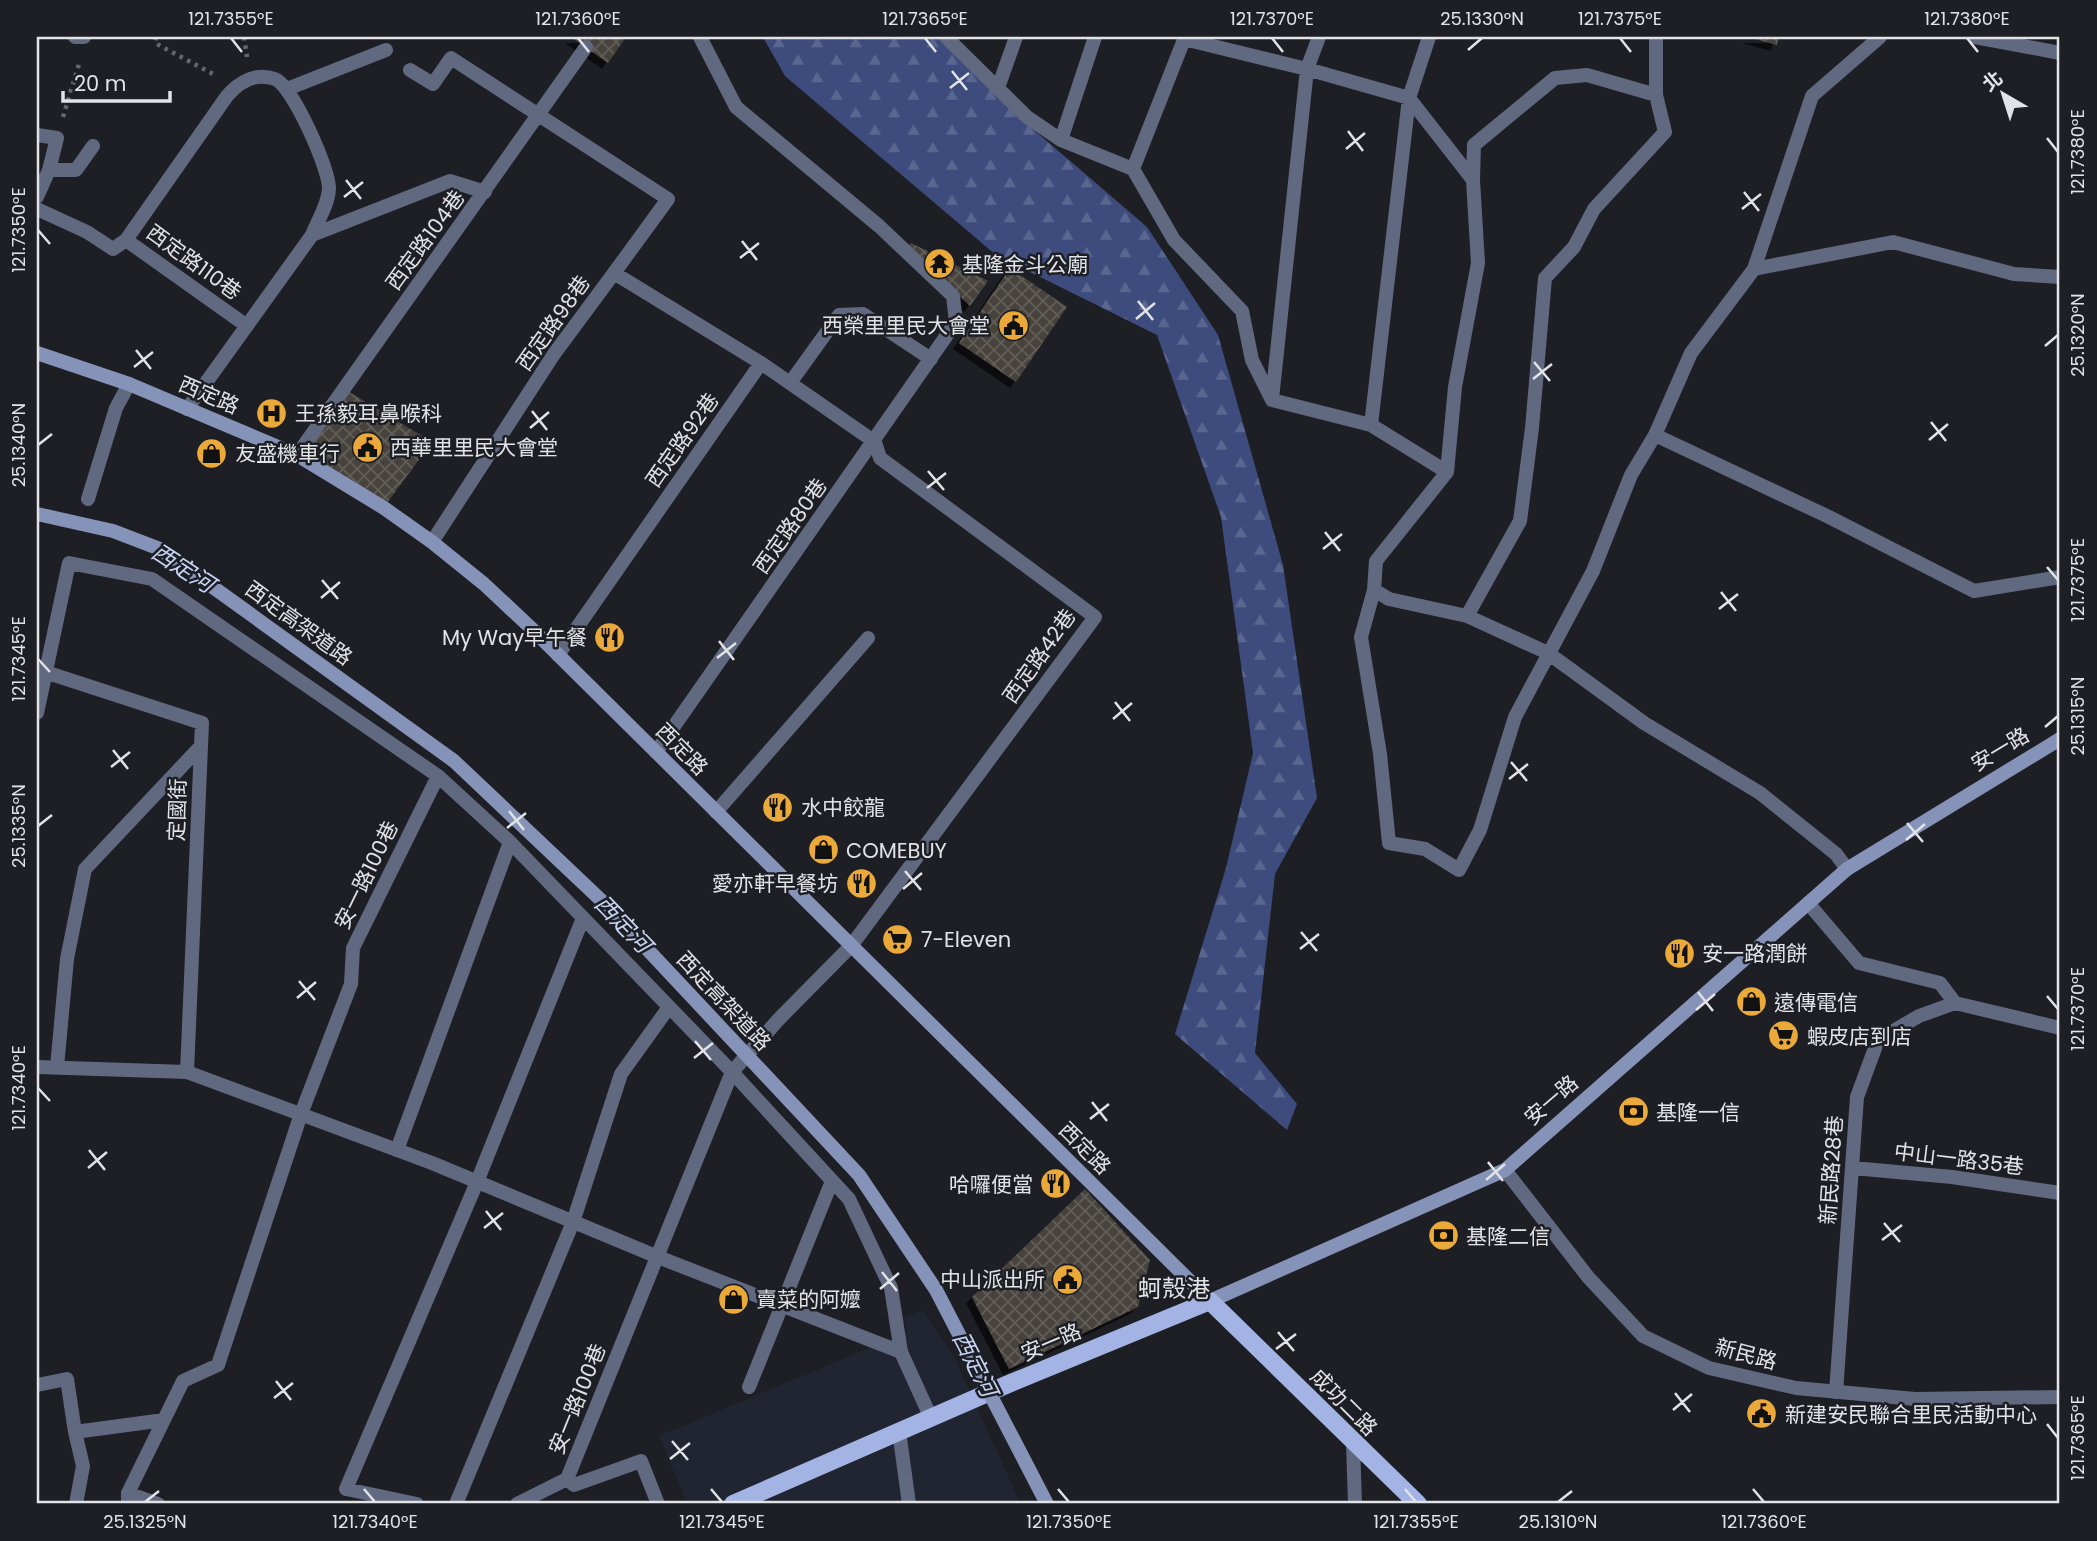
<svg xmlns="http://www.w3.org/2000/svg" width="2097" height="1541" viewBox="0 0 2097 1541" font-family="Poppins,'Noto Sans TC',sans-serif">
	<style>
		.built { fill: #212531 }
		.forest { fill: url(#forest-firs) }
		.building { fill: url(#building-cross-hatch); filter: url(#shadow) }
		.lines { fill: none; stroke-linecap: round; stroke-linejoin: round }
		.path { stroke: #65676c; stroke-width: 4.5; stroke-dasharray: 3.5 5; stroke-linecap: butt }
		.lane { stroke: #616980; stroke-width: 14 }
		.street { stroke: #616980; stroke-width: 14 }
		.secondary { stroke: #8693b8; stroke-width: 14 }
		.primary { stroke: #a3b4e4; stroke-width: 18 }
		.secondary-bridge { stroke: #8693b8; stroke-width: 14 }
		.ticks { fill: none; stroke: #e1e3e7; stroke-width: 2.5 }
		.labels { text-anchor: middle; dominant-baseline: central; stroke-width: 5; stroke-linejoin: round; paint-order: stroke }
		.street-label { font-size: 21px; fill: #e1e3e7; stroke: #1d1f25 }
		.poi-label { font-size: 21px; fill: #e1e3e7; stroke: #1d1f25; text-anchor: start }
		.water-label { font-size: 23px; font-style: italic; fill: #c8d4f3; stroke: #1d1f25 }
		.quarter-label { font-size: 24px; fill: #e1e3e7; stroke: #1d1f25 }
		.neatline { fill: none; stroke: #e1e3e7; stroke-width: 2.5 }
		.ticks-label { font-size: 18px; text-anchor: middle; fill: #e1e3e7 }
	</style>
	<defs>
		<pattern id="forest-firs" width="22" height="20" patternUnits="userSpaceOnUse" patternTransform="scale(1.75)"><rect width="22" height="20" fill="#3d4c7d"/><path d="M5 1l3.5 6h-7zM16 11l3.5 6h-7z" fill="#59668f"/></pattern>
		<pattern id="building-cross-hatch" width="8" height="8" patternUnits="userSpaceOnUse" patternTransform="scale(1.75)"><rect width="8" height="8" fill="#47433c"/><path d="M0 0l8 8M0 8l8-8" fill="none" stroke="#615e58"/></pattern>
		<filter id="shadow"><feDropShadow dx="-6" dy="6" stdDeviation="0" flood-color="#0009"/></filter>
	</defs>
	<rect width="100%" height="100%" fill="#1d1f25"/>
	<path class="built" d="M 923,1310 L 953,1355 L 1021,1504 L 687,1504 L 659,1436 L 907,1332 L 905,1317 Z"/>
	<path class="forest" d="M 763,37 L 948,37 L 1012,111 L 1147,227 L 1218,335 L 1283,565 L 1317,798 L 1275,874 L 1255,1053 L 1297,1104 L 1287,1130 L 1175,1034 L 1226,868 L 1253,753 L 1221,517 L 1157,335 L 996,255 L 785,76 Z"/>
	<path class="building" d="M 571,37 L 626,37 L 608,63 Z
		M 1748,37 L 1779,37 L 1777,45 Z
		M 911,243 L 988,281 L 970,306 L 908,247 Z
		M 1010,268 L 1067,307 L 1016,382 L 959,343 Z
		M 346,390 L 432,442 L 387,503 L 303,451 Z
		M 1085,1189 L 1150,1260 L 1138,1307 L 1009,1369 L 972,1297 Z"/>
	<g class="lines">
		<path class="path" d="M 156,37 L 155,43 L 213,74
			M 244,37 L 247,57
			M 63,117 L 80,61"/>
		<path class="lane" d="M 75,37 L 84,37
			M 946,37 L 1027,117 L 1061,140 L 1133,169 L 1174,240 L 1242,311 L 1252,360 L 1272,400 L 1371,425 L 1409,98 L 1429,37
			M 1975,37 L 2060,53
			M 1184,39 L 1307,69 L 1409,98 L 1473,180
			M 410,70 L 433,84 L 451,58 L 668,199 L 614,273
			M 998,88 L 1016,37
			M 287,89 L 386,50
			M 37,135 L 57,138 L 49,170
			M 1061,140 L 1095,37
			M 1133,169 L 1185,37
			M 37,197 L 49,170 L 76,170 L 93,146
			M 37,209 L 87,232 L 113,249 L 126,240
			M 312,235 L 450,181 L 485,192
			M 1754,269 L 1812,96 L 1880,37
			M 790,383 L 839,315 L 863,314 L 931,359
			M 1272,399 L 1307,69 L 1319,37
			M 187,409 L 312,235 C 318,220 328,205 329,189 C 330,170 292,85 275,79 C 256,72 239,82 227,96 L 126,240 L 247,326
			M 1371,425 L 1447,472 L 1376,561 L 1374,590 L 1361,637 L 1380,754 L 1389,843 L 1425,849 L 1459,870 L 1480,830 L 1515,717 L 1593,571 L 1631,475 L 1655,435 L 1691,353 L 1754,269 L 1893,242 L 2014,274 L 2060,277
			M 1655,435 L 1829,517 L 1974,591 L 2060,577
			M 297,455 L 586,47
			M 1447,472 L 1455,387 L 1478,263 L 1473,180 L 1474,145 L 1555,78 L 1587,75 L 1656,95
			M 88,499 L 116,408 L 129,384
			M 432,542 L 554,354 L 614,273 L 761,363 L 875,442
			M 1374,590 L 1389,599 L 1467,616 L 1548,653 L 1644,723 L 1760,793 L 1836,854 L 1847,869
			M 1467,616 L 1520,521 L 1532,428 L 1545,278 L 1574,247 L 1594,209 L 1665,132 L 1656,95 L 1656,37
			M 558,655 L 761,363
			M 39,670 L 202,723 L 187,1072
			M 37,713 L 69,563 L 152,579 L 438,776 L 510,842 L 732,1072 L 849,1199 L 891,1288 L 901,1352
			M 656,752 L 956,322 L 953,296 L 879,226 L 736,107 L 700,37
			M 716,812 L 868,638
			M 1808,903 L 1859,963 L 1940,983 L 1955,1003
			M 1955,1003 L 2060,1028
			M 57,1067 L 67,959 L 85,869 L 201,746
			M 397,1150 L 510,842
			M 1853,1168 L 1952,1177 L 2060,1193
			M 37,1385 L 67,1379 L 75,1432
			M 749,1387 L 832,1181
			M 1836,1392 L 1857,1097 L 1878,1040 L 1919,1016 L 1955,1003
			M 346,1489 L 477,1182 L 583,918
			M 346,1489 L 417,1504
			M 128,1493 L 158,1504
			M 76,1504 L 83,1466 L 75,1432 L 164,1420
			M 128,1504 L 128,1493 L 183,1381 L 218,1365 L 301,1114 L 351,984 L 353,948 L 438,776
			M 456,1504 L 573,1222 L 621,1074 L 669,1007
			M 517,1504 L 567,1479
			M 658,1504 L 641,1461 L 574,1485 L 567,1479 L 732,1072 L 778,1020 L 851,946 L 1095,617 L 880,458 L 875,442"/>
		<path class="street" d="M 37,1067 L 187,1072 L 432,1163 L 658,1257 L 901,1352 L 931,1418
			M 1505,1170 L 1588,1277 L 1643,1336 L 1709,1368 L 1796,1388 L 1915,1399 L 2060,1397
			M 899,1431 L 909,1504
			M 1353,1443 L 1355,1504"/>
		<path class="secondary" d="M 37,353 L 129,384 L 297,455 L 384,508 L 432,542 L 484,584 L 530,627 L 1210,1301 L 1505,1170 L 1847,869 L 2060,739"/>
		<path class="primary" d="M 733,1504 L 1006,1385 L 1210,1301 L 1418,1504"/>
		<path class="secondary-bridge" d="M 37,514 L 113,531 L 160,549 L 454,761 L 603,902 L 859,1175 L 936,1290 L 1047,1504"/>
	</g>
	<path class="ticks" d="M 231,38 L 242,52M 578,38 L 589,52M 925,38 L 936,52M 1272,38 L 1283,52M 1620,38 L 1631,52M 1967,38 L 1978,52M 1468,50 L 1482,38M 952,71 L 967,90M 950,88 L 969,73M 1348,131 L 1363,151M 2047,138 L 2058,152M 1346,149 L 1365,133M 346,180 L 361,199M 1744,192 L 1759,211M 344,197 L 363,182M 1742,209 L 1761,194M 38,230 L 50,244M 742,241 L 757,260M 740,258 L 759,243M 1138,301 L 1153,320M 1136,319 L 1155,303M 2045,346 L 2058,335M 136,350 L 151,369M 1534,362 L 1550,381M 134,367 L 153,352M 1533,379 L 1552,364M 532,411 L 547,430M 1931,422 L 1946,441M 530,428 L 549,412M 1929,440 L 1948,424M 38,445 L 52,434M 928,471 L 944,490M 927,488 L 946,473M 1325,532 L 1340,551M 1323,549 L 1342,534M 2047,567 L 2058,580M 322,580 L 338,599M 1721,592 L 1736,611M 321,598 L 340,582M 1719,609 L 1738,594M 719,641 L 734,660M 717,658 L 736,643M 38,659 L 50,672M 1115,702 L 1130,721M 1113,719 L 1132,703M 2045,727 L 2058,716M 113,750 L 128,769M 1511,762 L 1527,781M 111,767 L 130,752M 1509,779 L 1528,764M 509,811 L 524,830M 1907,823 L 1923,842M 38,826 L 52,815M 507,828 L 526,813M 1906,840 L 1925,824M 905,871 L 921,890M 903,889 L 922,873M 1301,932 L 1317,951M 1300,949 L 1319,934M 299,981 L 315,1000M 1698,992 L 1713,1011M 2047,996 L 2058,1009M 297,998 L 316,982M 1696,1010 L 1715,994M 695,1041 L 711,1060M 694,1058 L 713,1043M 38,1088 L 50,1101M 1092,1102 L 1107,1121M 1090,1119 L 1109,1104M 89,1150 L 105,1170M 1488,1162 L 1503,1181M 88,1168 L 107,1152M 1486,1180 L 1505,1164M 486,1211 L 501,1230M 1884,1223 L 1900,1242M 484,1228 L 503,1213M 1882,1240 L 1902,1225M 882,1272 L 897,1291M 880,1289 L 899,1273M 1278,1332 L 1294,1351M 1276,1349 L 1296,1334M 276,1381 L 291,1400M 1675,1393 L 1690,1412M 274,1398 L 293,1383M 1673,1410 L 1692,1394M 2047,1424 L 2058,1438M 672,1441 L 688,1460M 670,1459 L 690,1443M 364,1489 L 375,1502M 711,1489 L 722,1502M 1058,1489 L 1069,1502M 1405,1489 L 1416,1502M 1753,1489 L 1764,1502M 145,1502 L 159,1491M 1558,1502 L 1572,1491"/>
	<defs>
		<symbol id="temple-disc" viewBox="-11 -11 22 22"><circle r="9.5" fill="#eba93a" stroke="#1d1f25"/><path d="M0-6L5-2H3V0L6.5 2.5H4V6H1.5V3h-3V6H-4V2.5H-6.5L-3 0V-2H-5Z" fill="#111"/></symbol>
		<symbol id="civic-disc" viewBox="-11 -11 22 22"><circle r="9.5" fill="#eba93a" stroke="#1d1f25"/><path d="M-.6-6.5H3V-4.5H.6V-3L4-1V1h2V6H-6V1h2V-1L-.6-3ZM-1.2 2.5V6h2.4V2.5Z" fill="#111"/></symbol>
		<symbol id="hospital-disc" viewBox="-11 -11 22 22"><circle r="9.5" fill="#eba93a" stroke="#1d1f25"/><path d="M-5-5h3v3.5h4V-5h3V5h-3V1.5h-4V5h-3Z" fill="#111"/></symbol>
		<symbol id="shop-disc" viewBox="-11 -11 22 22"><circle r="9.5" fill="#eba93a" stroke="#1d1f25"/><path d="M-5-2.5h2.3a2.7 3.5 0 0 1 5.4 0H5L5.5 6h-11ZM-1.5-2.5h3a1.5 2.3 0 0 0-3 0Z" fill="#111"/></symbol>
		<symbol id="restaurant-disc" viewBox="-11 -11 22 22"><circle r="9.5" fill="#eba93a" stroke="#1d1f25"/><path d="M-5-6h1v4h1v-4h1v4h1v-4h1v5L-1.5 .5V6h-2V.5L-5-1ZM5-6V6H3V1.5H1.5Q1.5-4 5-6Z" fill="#111"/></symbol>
		<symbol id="supermarket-disc" viewBox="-11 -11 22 22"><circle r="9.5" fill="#eba93a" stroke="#1d1f25"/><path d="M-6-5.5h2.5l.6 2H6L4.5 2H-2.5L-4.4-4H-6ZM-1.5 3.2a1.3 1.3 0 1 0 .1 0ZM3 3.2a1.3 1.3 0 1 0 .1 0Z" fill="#111"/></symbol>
		<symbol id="bank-disc" viewBox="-11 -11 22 22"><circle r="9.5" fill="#eba93a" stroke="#1d1f25"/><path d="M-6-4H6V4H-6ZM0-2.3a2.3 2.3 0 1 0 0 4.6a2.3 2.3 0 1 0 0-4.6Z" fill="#111"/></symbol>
	</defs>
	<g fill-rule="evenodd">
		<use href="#temple-disc" x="922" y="246" width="35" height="35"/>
		<use href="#civic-disc" x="996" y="308" width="35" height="35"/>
		<use href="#hospital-disc" x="254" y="396" width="35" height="35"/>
		<use href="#civic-disc" x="350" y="430" width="35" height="35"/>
		<use href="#shop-disc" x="194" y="436" width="35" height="35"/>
		<use href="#restaurant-disc" x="592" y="620" width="35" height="35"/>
		<use href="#restaurant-disc" x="760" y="790" width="35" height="35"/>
		<use href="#shop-disc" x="806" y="832" width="35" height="35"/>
		<use href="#restaurant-disc" x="844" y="866" width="35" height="35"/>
		<use href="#supermarket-disc" x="880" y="922" width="35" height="35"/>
		<use href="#restaurant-disc" x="1662" y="936" width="35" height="35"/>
		<use href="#shop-disc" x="1734" y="984" width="35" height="35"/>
		<use href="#supermarket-disc" x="1766" y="1018" width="35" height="35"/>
		<use href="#bank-disc" x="1616" y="1094" width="35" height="35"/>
		<use href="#restaurant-disc" x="1038" y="1166" width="35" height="35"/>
		<use href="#bank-disc" x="1426" y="1218" width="35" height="35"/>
		<use href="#civic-disc" x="1050" y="1262" width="35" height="35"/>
		<use href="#shop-disc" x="716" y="1282" width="35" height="35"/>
		<use href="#civic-disc" x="1744" y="1396" width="35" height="35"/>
	</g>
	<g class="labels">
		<g class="street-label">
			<text transform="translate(425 240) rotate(-54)">西定路104巷</text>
			<text transform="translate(194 262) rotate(36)">西定路110巷</text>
			<text transform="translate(553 323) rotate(-55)">西定路98巷</text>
			<text transform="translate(209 395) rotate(23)">西定路</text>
			<text transform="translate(682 440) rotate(-55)">西定路92巷</text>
			<text transform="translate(790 526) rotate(-55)">西定路80巷</text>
			<text transform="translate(299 623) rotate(36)">西定高架道路</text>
			<text transform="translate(1039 656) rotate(-55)">西定路42巷</text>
			<text transform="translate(682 749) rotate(45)">西定路</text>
			<text transform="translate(2000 749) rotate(-31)">安一路</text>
			<text transform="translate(177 810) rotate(-88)">定國街</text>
			<text transform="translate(366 875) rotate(-64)">安一路100巷</text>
			<text transform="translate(724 1001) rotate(47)">西定高架道路</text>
			<text transform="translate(1551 1100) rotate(-41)">安一路</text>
			<text transform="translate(1085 1148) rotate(45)">西定路</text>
			<text transform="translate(1959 1159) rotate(7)">中山一路35巷</text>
			<text transform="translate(1831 1170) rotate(-86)">新民路28巷</text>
			<text transform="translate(1051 1342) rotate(-23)">安一路</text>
			<text transform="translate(1746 1354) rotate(15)">新民路</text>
			<text transform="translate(577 1399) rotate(-68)">安一路100巷</text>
			<text transform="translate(1344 1402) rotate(45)">成功二路</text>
		</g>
		<g class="poi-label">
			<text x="962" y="264">基隆金斗公廟</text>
			<text x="990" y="325" text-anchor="end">西榮里里民大會堂</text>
			<text x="295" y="413">王孫毅耳鼻喉科</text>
			<text x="390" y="447">西華里里民大會堂</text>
			<text x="235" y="453">友盛機車行</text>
			<text x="587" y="637" text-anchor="end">My Way早午餐</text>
			<text x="801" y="807">水中餃龍</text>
			<text x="846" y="850">COMEBUY</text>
			<text x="838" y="883" text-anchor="end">愛亦軒早餐坊</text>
			<text x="921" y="939">7-Eleven</text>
			<text x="1702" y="953">安一路潤餅</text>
			<text x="1774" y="1002">遠傳電信</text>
			<text x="1807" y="1036">蝦皮店到店</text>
			<text x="1656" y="1112">基隆一信</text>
			<text x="1033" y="1184" text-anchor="end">哈囉便當</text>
			<text x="1466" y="1236">基隆二信</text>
			<text x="1045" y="1279" text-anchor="end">中山派出所</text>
			<text x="756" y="1299">賣菜的阿嬤</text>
			<text x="1785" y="1414">新建安民聯合里民活動中心</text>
		</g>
		<g class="water-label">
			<text transform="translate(183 568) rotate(33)">西定河</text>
			<text transform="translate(623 924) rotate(46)">西定河</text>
			<text transform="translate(975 1364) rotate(63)">西定河</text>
		</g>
		<g class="quarter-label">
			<text x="1174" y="1288">蚵殼港</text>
		</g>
	</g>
	<rect width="2097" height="1541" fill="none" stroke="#1d1f25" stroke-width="77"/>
	<g transform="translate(2003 94) rotate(321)" stroke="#1d1f25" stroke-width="5" paint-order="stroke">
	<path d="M0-5L12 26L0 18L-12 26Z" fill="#e1e3e7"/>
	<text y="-10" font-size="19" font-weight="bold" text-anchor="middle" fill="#e1e3e7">北</text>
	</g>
	<path d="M63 91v10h107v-10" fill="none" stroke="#e1e3e7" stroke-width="3.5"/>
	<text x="74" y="91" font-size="21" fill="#e1e3e7" stroke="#1d1f25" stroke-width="5" paint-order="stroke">20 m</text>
	<rect x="38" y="38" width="2020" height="1464" class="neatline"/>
	<g class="ticks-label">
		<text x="231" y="25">121.7355°E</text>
		<text x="578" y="25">121.7360°E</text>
		<text x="925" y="25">121.7365°E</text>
		<text x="1272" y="25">121.7370°E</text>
		<text x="1482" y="25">25.1330°N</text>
		<text x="1620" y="25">121.7375°E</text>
		<text x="1967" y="25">121.7380°E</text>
		<text transform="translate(2078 152) rotate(-90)" y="6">121.7380°E</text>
		<text transform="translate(19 230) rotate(-90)" y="6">121.7350°E</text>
		<text transform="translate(2078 335) rotate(-90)" y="6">25.1320°N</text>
		<text transform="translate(19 445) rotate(-90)" y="6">25.1340°N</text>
		<text transform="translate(2078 580) rotate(-90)" y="6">121.7375°E</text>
		<text transform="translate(19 659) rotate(-90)" y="6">121.7345°E</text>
		<text transform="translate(2078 716) rotate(-90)" y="6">25.1315°N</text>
		<text transform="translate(19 826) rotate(-90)" y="6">25.1335°N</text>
		<text transform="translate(2078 1009) rotate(-90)" y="6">121.7370°E</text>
		<text transform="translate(19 1088) rotate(-90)" y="6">121.7340°E</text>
		<text transform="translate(2078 1438) rotate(-90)" y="6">121.7365°E</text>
		<text x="145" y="1528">25.1325°N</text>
		<text x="375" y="1528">121.7340°E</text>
		<text x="722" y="1528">121.7345°E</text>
		<text x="1069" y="1528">121.7350°E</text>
		<text x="1416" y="1528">121.7355°E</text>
		<text x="1558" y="1528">25.1310°N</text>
		<text x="1764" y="1528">121.7360°E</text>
	</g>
</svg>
